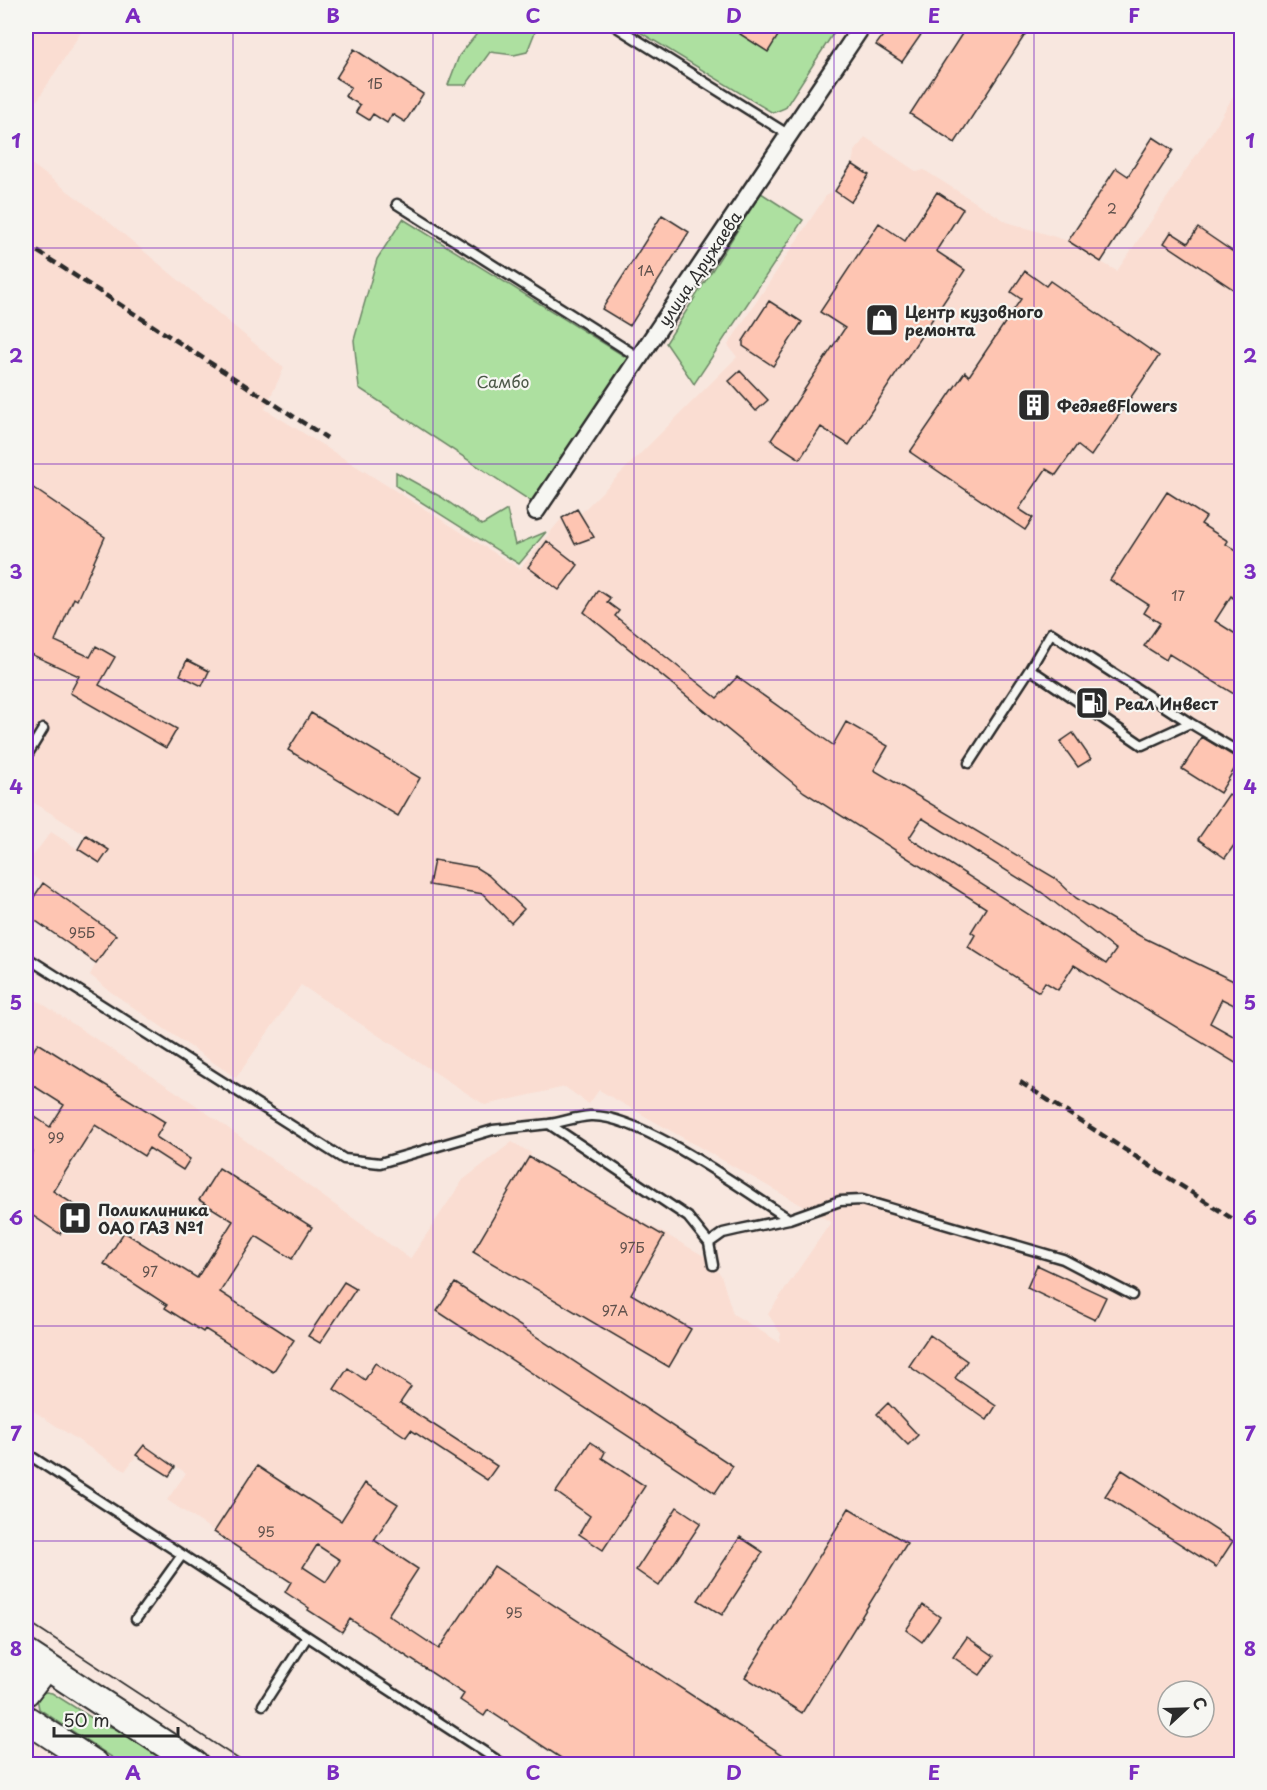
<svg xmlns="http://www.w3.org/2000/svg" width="1267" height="1790" font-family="'Playpen Sans',sans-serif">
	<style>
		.built { fill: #faddd2; fill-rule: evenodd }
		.green { fill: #ade0a0; stroke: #6c8666; stroke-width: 1.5 }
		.building { fill: #fec5b2; stroke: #2b2b2b; stroke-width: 1.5; fill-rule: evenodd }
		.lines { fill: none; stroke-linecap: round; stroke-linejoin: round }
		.service-casing { stroke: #2b2b2b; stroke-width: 13 }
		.minor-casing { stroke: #2b2b2b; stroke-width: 21 }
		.primary-casing { stroke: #2b2b2b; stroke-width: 30 }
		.service { stroke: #f6f6f2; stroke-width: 8 }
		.minor { stroke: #f6f6f2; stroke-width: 16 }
		.primary { stroke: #f6f6f2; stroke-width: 26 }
		.tram { stroke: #2b2b2b; stroke-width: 1.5 }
		.rail { stroke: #2b2b2b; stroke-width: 4.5; stroke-dasharray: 9 4.5; stroke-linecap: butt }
		.grid { fill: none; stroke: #7b2cbf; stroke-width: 1.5; stroke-opacity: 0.55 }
		.labels { text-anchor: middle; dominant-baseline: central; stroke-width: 4.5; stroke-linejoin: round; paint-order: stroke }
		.number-label { font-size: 14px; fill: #60524d }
		.street-label { font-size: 16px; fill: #2b2b2b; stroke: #f6f6f2 }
		.poi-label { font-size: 16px; font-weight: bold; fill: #2b2b2b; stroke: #f6f6f2; text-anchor: start }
		.park-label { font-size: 16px; fill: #4c5848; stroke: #f6f6f2 }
		.neatline { fill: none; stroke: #7b2cbf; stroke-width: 2 }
		.grid-label { font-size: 20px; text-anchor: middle; font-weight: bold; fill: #7b2cbf }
	</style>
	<rect width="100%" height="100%" fill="#f8e7df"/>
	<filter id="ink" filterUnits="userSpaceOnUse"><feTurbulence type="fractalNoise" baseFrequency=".0167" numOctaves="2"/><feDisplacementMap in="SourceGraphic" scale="12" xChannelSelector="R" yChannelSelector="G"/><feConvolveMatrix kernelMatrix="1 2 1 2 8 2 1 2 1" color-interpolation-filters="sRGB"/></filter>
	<g filter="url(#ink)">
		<path class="built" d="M26,26H85L26,118Z
			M1241,83V1764H561L563,1759L488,1710L484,1716L460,1700L464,1694L350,1620L342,1632L308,1610L309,1607L285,1592L291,1582L167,1500L186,1473L144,1445L125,1471L26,1406V993L193,1103L410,1259L463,1180L512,1142L531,1153L530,1157L704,1256L721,1275L733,1314L779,1342L781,1334L768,1314L831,1222L599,1090L589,1104L565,1087L485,1105L301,985L236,1078L111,992L90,975L96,963L26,914V909L43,884L26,870V865L51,832L100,863L109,850L33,802L26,811V160L104,218L284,368L265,409L520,569L562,518L580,514L737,357L728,345L826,196L835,191L852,164L854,153L865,137L917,172L924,170L1007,222L1068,241L1101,262L1117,271L1212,132ZM1168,1691H1204V1727H1168Z"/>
		<path class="green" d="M483,26H534L535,32L527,52L514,55L490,52L466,85H448L459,56Z
			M630,26H838L785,108L773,113Z
			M761,193L803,220L694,384L666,343Z
			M403,219L629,359L532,502L359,388L354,340L377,259Z
			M396,472L441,497L482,525L507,510L515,545L546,532L519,564L396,486Z
			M46,1692L52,1693L103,1725L122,1730L175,1764H122L39,1709L37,1698L40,1694Z"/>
		<path class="building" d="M746,26H773L781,31L768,52L740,34Z
			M890,26H927L902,62L876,45Z
			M967,26H993L1001,31L1005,26H1020L1028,30L955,143L910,114Z
			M354,49L423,94L405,122L392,114L387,123L373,114L369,120L356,112L360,105L345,96L351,87L336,78Z
			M1153,137L1173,150L1101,262L1068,241L1116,168L1128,176Z
			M852,164L869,175L851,202L835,191Z
			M937,192L963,209L936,251L965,270L849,445L821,427L800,459L771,440L845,328L820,312L879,223L905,241Z
			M662,215L689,232L630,326L602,309Z
			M1198,228L1242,258V295L1164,243L1171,232L1188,243Z
			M1025,271L1046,286L1050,281L1159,356L1091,456L1077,445L1056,475L1046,469L1019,509L1033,518L1025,530L910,452L965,372L969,376L1021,299L1011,292Z
			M769,301L802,322L773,366L743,346V341Z
			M740,371L768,400L756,411L729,381Z
			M26,483L105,537L77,600L74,598L55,641L90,657L96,646L115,657L99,685L177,729L166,748L70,693L79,676L26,652Z
			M1167,492L1206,517L1201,524L1228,541L1226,544L1242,555V584L1233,598L1231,596L1215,621L1242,638V699L1169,654L1166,660L1144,646L1160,623L1144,613L1149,605L1110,580Z
			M577,509L594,537L575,544L562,518Z
			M547,541L578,565L559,590L528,567Z
			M598,590L610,598L607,602L619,611L615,616L717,698L737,677L833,745L846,722L888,746L874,770L1055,878L1076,898L1140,936L1242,985V1000L1238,1007L1222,999L1210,1023L1242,1041V1067L1074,965L1058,990L1045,982L1039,992L968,947L975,935L971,932L986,908L804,792L584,612ZM922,818L1041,892L1116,950L1106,964L909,838Z
			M187,660L209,671L202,686L180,675Z
			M311,713L420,778L398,816L288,750Z
			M1073,733L1091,759L1078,767L1060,742Z
			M1202,737L1240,760L1220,793L1182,769Z
			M1229,794L1242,803V834L1225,858L1198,839Z
			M86,835L109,850L100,863L78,849Z
			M434,860L475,867L488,875L524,909L511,923L483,894L429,885Z
			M43,883L116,935L96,963L26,914V909Z
			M38,1043L165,1122L156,1137L190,1159L183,1170L149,1148L144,1156L95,1125L53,1191L78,1207L60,1234L26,1211V1163L33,1152L26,1147V1111L50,1127L64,1105L26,1081V1063Z
			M529,1157L664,1236L631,1294L691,1329L669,1367L473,1252Z
			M219,1168L312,1227L292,1259L256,1236L220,1292L294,1340L273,1372L205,1329L203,1332L165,1308L167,1305L104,1264L124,1232L197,1278L233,1221L199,1200Z
			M1037,1265L1106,1297L1095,1320L1027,1288Z
			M344,1282L356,1289L320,1343L308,1336Z
			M455,1283L733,1466L715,1493L437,1311Z
			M930,1335L967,1361L955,1378L996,1406L987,1420L909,1366Z
			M375,1363L411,1387L400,1403L497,1466L487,1480L411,1430L406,1437L334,1389L348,1368L365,1380Z
			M888,1403L918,1435L908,1445L877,1414Z
			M590,1442L605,1452L602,1458L645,1486L603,1550L579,1534L590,1516L556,1492Z
			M144,1445L175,1467L169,1476L136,1455Z
			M257,1466L341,1521L365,1483L398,1504L374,1540L418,1569L388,1615L439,1649L494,1566L797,1764H561L564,1760L488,1710L484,1716L460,1700L464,1694L350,1619L342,1632L308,1610L309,1608L285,1592L291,1582L214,1532ZM317,1545L340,1560L326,1582L303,1567Z
			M1122,1470L1233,1541L1216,1567L1105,1496Z
			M677,1507L701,1523L659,1586L636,1570Z
			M849,1508L907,1543L802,1713L745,1677Z
			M740,1537L763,1552L722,1615L698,1600Z
			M923,1605L940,1617L922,1642L906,1630Z
			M967,1637L994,1656L980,1675L953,1657Z"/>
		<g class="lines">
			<defs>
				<path id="service" d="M448,26L450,27
					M615,26L789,135
					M397,204L638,357
					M1190,723L1142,745L1030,669L1051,633L1190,723L1242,754
					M26,757L43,729
					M969,763L1030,669
					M26,957L344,1159L380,1163L493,1130L549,1124L688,1217L709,1243L713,1265
					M549,1124C562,1122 576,1117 590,1116C639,1113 745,1191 789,1219
					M709,1243L723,1233L736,1230L789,1219L840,1201L862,1200L1063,1259L1132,1295
					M26,1453L503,1764
					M136,1619L182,1555
					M263,1705L307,1637"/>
				<path id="minor" d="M536,511L862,26"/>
				<path id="primary" d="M26,1653L195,1764
					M26,1692L46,1666
					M26,1719L95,1764"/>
			</defs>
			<use href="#service" class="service-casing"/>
			<use href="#minor" class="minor-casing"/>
			<use href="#primary" class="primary-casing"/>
			<use href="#service" class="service"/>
			<use href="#minor" class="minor"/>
			<use href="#primary" class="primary"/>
			<path class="tram" d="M26,1620L246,1764"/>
			<path class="rail" d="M26,244L327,438
				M1020,1082L1242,1225"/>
		</g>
	</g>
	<path class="grid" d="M233,26V1764M433,26V1764M634,26V1764M834,26V1764M1034,26V1764M26,248H1242M26,464H1242M26,680H1242M26,895H1242M26,1110H1242M26,1326H1242M26,1541H1242"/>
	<defs>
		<symbol id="shop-square" viewBox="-11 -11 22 22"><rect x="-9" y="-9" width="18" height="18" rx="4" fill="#2b2b2b" stroke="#f6f6f2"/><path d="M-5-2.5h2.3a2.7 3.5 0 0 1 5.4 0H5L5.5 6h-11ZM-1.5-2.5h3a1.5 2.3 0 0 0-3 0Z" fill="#fff"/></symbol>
		<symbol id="building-square" viewBox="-11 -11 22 22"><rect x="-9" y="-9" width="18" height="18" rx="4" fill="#2b2b2b" stroke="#f6f6f2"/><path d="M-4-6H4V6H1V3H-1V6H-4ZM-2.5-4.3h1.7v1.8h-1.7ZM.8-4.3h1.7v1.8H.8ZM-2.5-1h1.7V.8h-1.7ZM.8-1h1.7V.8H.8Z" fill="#fff"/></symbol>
		<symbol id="fuel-square" viewBox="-11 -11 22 22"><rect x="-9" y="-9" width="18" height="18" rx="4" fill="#2b2b2b" stroke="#f6f6f2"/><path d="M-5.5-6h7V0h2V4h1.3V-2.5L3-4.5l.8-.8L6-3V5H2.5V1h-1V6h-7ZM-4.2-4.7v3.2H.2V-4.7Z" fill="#fff"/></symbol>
		<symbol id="hospital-square" viewBox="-11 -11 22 22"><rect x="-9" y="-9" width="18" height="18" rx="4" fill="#2b2b2b" stroke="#f6f6f2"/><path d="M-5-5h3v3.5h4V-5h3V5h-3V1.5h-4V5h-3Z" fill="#fff"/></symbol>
	</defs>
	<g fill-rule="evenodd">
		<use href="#shop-square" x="863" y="301" width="38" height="38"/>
		<use href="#building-square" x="1015" y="386" width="38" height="38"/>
		<use href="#fuel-square" x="1073" y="684" width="38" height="38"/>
		<use href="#hospital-square" x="56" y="1199" width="38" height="38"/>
	</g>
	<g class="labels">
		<g class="number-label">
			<text x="375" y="83">1Б</text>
			<text x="1112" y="208">2</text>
			<text x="646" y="270">1А</text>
			<text x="1178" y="595">17</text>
			<text x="82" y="932">95Б</text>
			<text x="56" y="1137">99</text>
			<text x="632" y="1247">97Б</text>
			<text x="150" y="1271">97</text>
			<text x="615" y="1310">97А</text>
			<text x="266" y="1531">95</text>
			<text x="514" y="1612">95</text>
		</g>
		<g class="street-label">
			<text transform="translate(699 268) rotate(-56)">улица Дружаева</text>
		</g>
		<g class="poi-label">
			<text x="905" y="311">Центр кузовного<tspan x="905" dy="18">ремонта</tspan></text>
			<text x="1057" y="405">ФедяевFlowers</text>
			<text x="1115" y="703">Реал Инвест</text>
			<text x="98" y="1209">Поликлиника<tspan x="98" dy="18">ОАО ГАЗ №1</tspan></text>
		</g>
		<g class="park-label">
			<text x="503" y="381">Самбо</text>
		</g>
	</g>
	<rect width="1267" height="1790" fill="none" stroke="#f6f6f2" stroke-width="66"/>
	<g transform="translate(1186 1709) rotate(68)"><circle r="28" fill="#f6f6f2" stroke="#a5a5a2" stroke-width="1.5"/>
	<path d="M0-4.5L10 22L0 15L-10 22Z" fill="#2b2b2b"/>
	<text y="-9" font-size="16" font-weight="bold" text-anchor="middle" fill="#2b2b2b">С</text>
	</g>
	<path d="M54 1727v9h124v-9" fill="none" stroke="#2b2b2b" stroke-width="3"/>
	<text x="63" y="1727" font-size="18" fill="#2b2b2b" stroke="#f6f6f2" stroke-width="4.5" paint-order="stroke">50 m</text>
	<rect x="33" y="33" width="1201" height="1724" class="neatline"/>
	<g class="grid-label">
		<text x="133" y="23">A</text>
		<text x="333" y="23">B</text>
		<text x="533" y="23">C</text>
		<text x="734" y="23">D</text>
		<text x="934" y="23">E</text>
		<text x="1134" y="23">F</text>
		<text x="16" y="148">1</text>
		<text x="1250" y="148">1</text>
		<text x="16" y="363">2</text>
		<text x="1250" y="363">2</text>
		<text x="16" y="579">3</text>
		<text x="1250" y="579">3</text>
		<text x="16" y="794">4</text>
		<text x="1250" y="794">4</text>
		<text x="16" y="1010">5</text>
		<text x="1250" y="1010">5</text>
		<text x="16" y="1225">6</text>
		<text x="1250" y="1225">6</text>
		<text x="16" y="1441">7</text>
		<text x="1250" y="1441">7</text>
		<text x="16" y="1656">8</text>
		<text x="1250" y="1656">8</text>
		<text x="133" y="1780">A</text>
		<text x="333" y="1780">B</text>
		<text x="533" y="1780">C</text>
		<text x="734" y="1780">D</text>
		<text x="934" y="1780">E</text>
		<text x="1134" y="1780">F</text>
	</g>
</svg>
